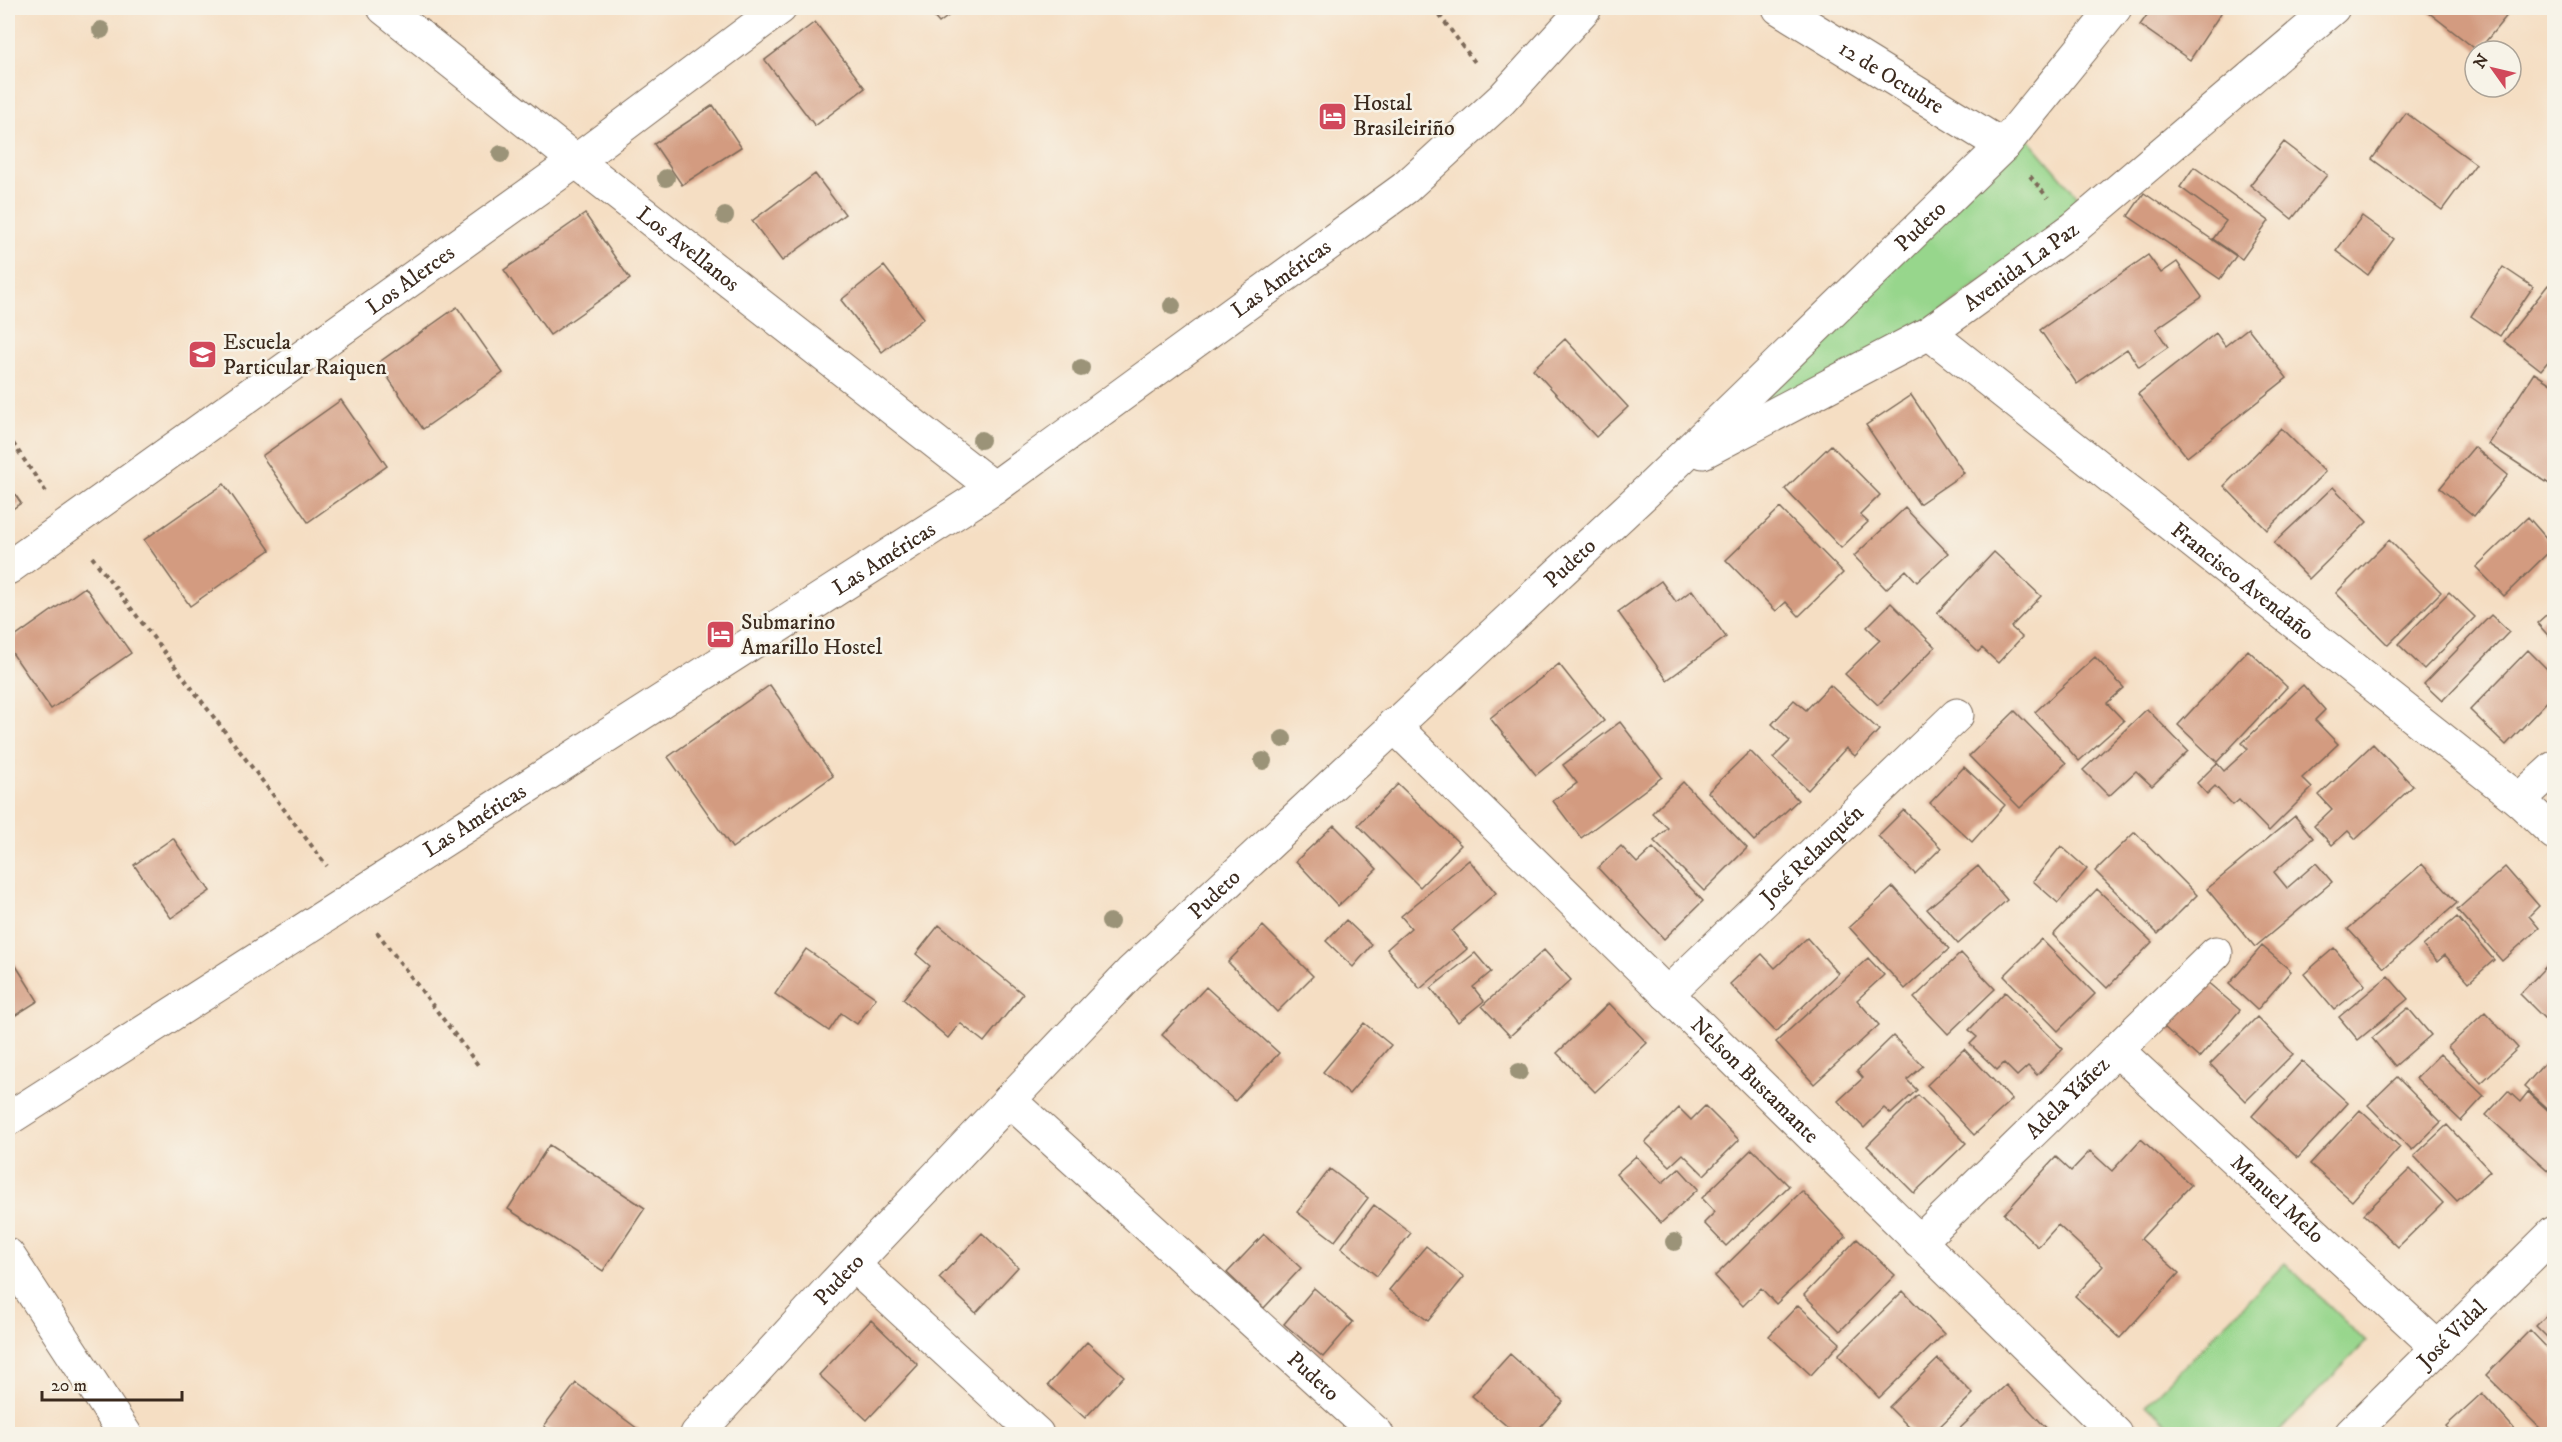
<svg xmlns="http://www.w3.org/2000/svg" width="2562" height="1442" font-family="'IM FELL DW Pica',serif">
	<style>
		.grass { fill: #97d68c; stroke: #698055; stroke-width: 1.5 }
		.building { fill: #d39b80 }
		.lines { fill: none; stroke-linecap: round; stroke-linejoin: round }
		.minor-casing { stroke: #7c6958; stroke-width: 35 }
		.path { stroke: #7c6958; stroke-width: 4; stroke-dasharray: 4.5 4.5; stroke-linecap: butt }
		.minor { stroke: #fff; stroke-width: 33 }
		.tree { fill: #9b9378 }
		.labels { text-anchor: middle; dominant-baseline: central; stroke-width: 5; stroke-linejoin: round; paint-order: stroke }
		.street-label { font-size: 22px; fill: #3b2a1e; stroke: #f7f3e8 }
		.poi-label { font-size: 22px; fill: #3b2a1e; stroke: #f7f3e8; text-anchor: start }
	</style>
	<rect width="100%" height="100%" fill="#f7f3e8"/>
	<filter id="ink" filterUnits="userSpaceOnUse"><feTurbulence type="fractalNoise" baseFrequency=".0167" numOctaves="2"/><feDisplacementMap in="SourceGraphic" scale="12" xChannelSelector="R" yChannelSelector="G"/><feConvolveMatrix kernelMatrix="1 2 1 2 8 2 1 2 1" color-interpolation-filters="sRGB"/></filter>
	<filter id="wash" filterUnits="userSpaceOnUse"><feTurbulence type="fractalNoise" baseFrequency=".008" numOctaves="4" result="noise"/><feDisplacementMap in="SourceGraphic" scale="24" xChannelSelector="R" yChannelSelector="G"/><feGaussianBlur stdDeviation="1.35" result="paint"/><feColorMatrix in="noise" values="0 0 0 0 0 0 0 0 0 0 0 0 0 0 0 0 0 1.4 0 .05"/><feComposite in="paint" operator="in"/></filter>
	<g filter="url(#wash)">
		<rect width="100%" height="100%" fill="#f5dec3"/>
		<path class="grass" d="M2025,135L2084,204L1921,327L1733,423Z
			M2285,1263L2366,1342L2276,1434H2178L2147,1404Z"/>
		<g id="blocks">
			<path class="building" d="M926,8H959L939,23Z
				M2152,8H2214L2221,13L2190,60L2140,25Z
				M2423,8H2513L2478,51Z
				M815,22L865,88L815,126L765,60Z
				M713,105L741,147L682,185L654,144Z
				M2406,113L2476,164L2442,210L2372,159Z
				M2284,142L2327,175L2292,219L2250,185Z
				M2194,167L2269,221L2242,259L2213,239L2226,221L2180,187Z
				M815,174L845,214L782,261L752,221Z
				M2144,193L2236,256L2220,279L2128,216Z
				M585,214L630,279L550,335L504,270Z
				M2362,216L2394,239L2368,275L2336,251Z
				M2148,255L2161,273L2177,262L2202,297L2156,329L2168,347L2139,367L2127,349L2077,384L2040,330Z
				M884,266L924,318L882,352L841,300Z
				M2503,267L2533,287L2500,336L2471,316Z
				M2548,285L2554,291V363L2550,359L2541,370L2504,341Z
				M457,307L503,373L423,429L378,363Z
				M2248,328L2287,378L2187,457L2138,394L2216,333L2225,346Z
				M1565,339L1628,407L1596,437L1533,369Z
				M2534,373L2554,386V487L2488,444Z
				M1911,395L1964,473L1919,504L1866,425Z
				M341,400L387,466L308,522L262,456Z
				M2281,428L2325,472L2267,530L2224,486Z
				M1831,445L1880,495L1860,515L1868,522L1841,548L1785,489Z
				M2474,447L2508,475L2474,516L2440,488Z
				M8,484L21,503L8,512Z
				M224,484L270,550L190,606L144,540Z
				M2333,487L2367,522L2309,579L2274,543Z
				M1780,508L1843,573L1799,616L1786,602L1776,611L1726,560Z
				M1905,508L1948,553L1917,582L1906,570L1886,589L1854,556Z
				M2528,517L2554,547L2504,596L2476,567Z
				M2389,540L2441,592L2388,645L2336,593Z
				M1994,552L2041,596L2011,627L2022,637L1998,663L1982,648L1978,652L1937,613Z
				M1661,581L1676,602L1692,590L1726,637L1667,680L1618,612Z
				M85,587L131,653L51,709L8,647V642Z
				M2449,592L2475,617L2424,669L2398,644Z
				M1891,603L1935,647L1878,705L1845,674L1880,640L1867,627Z
				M2554,608V642L2537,623Z
				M2491,615L2509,632L2442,701L2424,684Z
				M2248,650L2287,687L2217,762L2178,725Z
				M2528,650L2554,676V694L2506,745L2470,710Z
				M2095,657L2124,688L2107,703L2124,721L2079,761L2035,712Z
				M1559,664L1604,721L1536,775L1490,718Z
				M770,685L833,776L732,848L668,757Z
				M1830,685L1879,730L1855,756L1846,748L1808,790L1773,758L1790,741L1772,724L1794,700L1806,710Z
				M2303,685L2325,710L2315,720L2338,744L2302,778L2312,788L2269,831L2239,800L2233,805L2215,786L2207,794L2197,783L2217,763L2224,771L2248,749L2242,743Z
				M2147,709L2188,751L2152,786L2136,771L2109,796L2083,770Z
				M2015,711L2066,763L2020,808L1969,756Z
				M1620,722L1662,777L1581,838L1553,801L1577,783L1563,765Z
				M2373,744L2413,786L2356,839L2348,831L2332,845L2314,826L2332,809L2319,795Z
				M1750,751L1798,800L1754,841L1708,792Z
				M1964,767L2005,805L1972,842L1930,803Z
				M1683,782L1747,848L1704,891L1654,841L1668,828L1652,813Z
				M1398,784L1461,845L1420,887L1358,825Z
				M1904,810L1941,848L1915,874L1878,836Z
				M2295,816L2313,838L2274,872L2287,888L2316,863L2332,882L2255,947L2207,889Z
				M1334,825L1377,869L1338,906L1296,861Z
				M2135,832L2197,895L2158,934L2095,871Z
				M173,838L210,891L171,918L134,865Z
				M1621,846L1637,863L1653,848L1703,901L1664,939L1598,868Z
				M2061,846L2087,869L2058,903L2033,881Z
				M1469,860L1496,893L1452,931L1467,949L1420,989L1387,949L1411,928L1401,916Z
				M2422,864L2457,903L2384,968L2348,929Z
				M1978,866L2007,900L1958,944L1927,909Z
				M2505,867L2539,906L2529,916L2539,928L2502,961L2457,910Z
				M1893,887L1949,949L1905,989L1849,927Z
				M2097,889L2152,942L2107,988L2053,935Z
				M2457,917L2494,960L2469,982L2445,955L2437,962L2423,946Z
				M1346,920L1372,945L1353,967L1326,941Z
				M939,925L1023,994L984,1042L960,1023L948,1038L903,999L930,966L916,954Z
				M1263,926L1313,976L1277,1012L1228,962Z
				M1807,938L1838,973L1776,1032L1730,984L1762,954L1775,968Z
				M2041,939L2095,994L2058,1031L2004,976Z
				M2262,946L2291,971L2257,1010L2229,984Z
				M2334,948L2365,985L2334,1010L2304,974Z
				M806,949L876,998L857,1024L841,1013L829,1031L775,994Z
				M1544,950L1571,980L1510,1036L1482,1006Z
				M8,953L38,1001L8,1020Z
				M1475,953L1491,972L1473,987L1484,1001L1458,1022L1431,988Z
				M1961,953L1995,989L1948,1034L1914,998Z
				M1868,958L1884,975L1857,1000L1879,1025L1814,1084L1776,1042Z
				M2554,958V1028L2520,994Z
				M2388,976L2408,999L2358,1040L2339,1017Z
				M2205,980L2240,1010L2199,1058L2164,1027Z
				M1206,987L1279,1053L1235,1101L1162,1035Z
				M2005,992L2063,1049L2037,1075L2028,1066L2017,1076L2004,1063L1997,1070L1970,1044L1977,1037L1969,1030Z
				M1609,1003L1647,1043L1595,1092L1557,1053Z
				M2408,1008L2431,1035L2395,1066L2372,1038Z
				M2485,1012L2518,1048L2481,1083L2448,1047Z
				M2257,1017L2293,1054L2246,1101L2210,1064Z
				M1364,1023L1391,1045L1349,1094L1323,1072Z
				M1893,1036L1923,1066L1907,1080L1917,1090L1891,1114L1884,1108L1864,1128L1838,1101L1863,1078L1857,1071Z
				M1964,1049L2012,1100L1974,1135L1927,1085Z
				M2554,1052V1114L2524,1087Z
				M2440,1054L2484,1096L2461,1121L2416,1078Z
				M2302,1061L2348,1103L2298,1158L2252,1116Z
				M2397,1077L2441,1122L2412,1150L2368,1105Z
				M2508,1091L2520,1102L2528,1092L2554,1116L2553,1175L2486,1115Z
				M1918,1095L1966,1143L1914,1193L1867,1146Z
				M1705,1106L1739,1140L1704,1175L1683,1154L1670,1166L1645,1142L1679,1108L1691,1120Z
				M2360,1110L2400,1147L2352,1201L2310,1164Z
				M2447,1125L2490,1171L2457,1201L2414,1156Z
				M2141,1139L2191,1185L2141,1239L2179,1273L2120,1338L2075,1296L2103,1266L2058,1225L2038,1247L2004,1214L2056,1157L2071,1171L2090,1151L2112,1171Z
				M549,1145L645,1208L603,1271L508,1209Z
				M1752,1149L1789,1186L1726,1246L1704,1223L1715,1212L1702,1198Z
				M1636,1156L1662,1183L1679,1168L1698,1189L1661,1223L1616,1174Z
				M1330,1169L1368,1198L1335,1241L1297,1212Z
				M2410,1169L2443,1203L2398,1247L2364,1214Z
				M1802,1191L1846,1237L1776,1304L1761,1288L1743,1306L1715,1276Z
				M1374,1205L1411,1233L1377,1276L1341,1248Z
				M982,1233L1018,1267L976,1313L939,1278Z
				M1264,1234L1301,1268L1264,1308L1227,1273Z
				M1857,1239L1895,1275L1840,1331L1804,1295Z
				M1426,1246L1464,1277L1428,1321L1389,1290Z
				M1314,1288L1353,1322L1323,1357L1284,1324Z
				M1903,1291L1944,1334L1879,1398L1838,1355Z
				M1798,1305L1840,1343L1811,1375L1769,1336Z
				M2554,1308V1344L2536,1326Z
				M871,1320L918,1365L867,1420L819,1375Z
				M2530,1330L2554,1355V1434H2546L2486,1375Z
				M1087,1342L1124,1376L1085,1418L1048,1385Z
				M1510,1354L1563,1401L1534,1434H1516L1472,1396Z
				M1938,1359L1973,1394L1932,1434H1916L1889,1407Z
				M576,1383L642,1432L640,1434H556L544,1426Z
				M2006,1385L2048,1430L2043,1434H1954Z
				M2482,1393L2519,1434H2453L2446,1426Z"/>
		</g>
	</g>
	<g filter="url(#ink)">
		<use href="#blocks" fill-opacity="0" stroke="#7c6958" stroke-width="1.5"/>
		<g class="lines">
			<defs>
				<g id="minor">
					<path id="s1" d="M384,8L576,161L994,488"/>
					<path id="s2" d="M1779,8L2003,146"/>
					<path id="s3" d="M1929,333L2519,800L2554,833"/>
					<path id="s4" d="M1703,452L1929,333L2074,228L2333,8"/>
					<path id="s5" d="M8,568L576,161L780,8"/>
					<path id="s6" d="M1393,725L2116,1434"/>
					<path d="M2519,800L2554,768"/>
					<path id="s7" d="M1667,994L1957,715"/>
					<path id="s8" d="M2117,1050L2438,1348"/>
					<path id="s9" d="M1009,1100L1377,1434"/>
					<path id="s10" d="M8,1119L994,488L1405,188L1502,99L1585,8"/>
					<path id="s11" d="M1919,1242L2216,953"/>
					<path d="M8,1255L125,1434"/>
					<path d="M853,1265L1037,1434"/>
					<path id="s12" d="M697,1434L827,1292L1131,972L1646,492L2003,146L2115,8"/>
					<path id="s13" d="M2351,1434L2554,1233"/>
				</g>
			</defs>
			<use href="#minor" class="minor-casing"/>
			<path class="path" d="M1434,8L1477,65
				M2030,176L2048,198
				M8,436L46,492
				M92,557L327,866
				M377,932L478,1065"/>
			<use href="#minor" class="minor"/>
		</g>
		<g class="tree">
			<circle cx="101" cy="30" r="9"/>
			<circle cx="501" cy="154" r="9"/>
			<circle cx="666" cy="178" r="9"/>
			<circle cx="725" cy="216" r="9"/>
			<circle cx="1172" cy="306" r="9"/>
			<circle cx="1081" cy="368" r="9"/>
			<circle cx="981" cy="440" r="9"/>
			<circle cx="1283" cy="739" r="9"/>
			<circle cx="1263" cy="761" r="9"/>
			<circle cx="1110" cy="922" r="9"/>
			<circle cx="1519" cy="1072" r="9"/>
			<circle cx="1674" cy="1242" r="9"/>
		</g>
	</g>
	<defs>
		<symbol id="hotel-square" viewBox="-11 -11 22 22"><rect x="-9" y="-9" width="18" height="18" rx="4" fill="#d1495b" stroke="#f7f3e8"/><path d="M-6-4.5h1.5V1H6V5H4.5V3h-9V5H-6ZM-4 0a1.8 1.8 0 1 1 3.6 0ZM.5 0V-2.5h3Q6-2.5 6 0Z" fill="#fff"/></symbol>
		<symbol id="school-square" viewBox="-11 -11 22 22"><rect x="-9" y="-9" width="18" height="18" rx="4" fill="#d1495b" stroke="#f7f3e8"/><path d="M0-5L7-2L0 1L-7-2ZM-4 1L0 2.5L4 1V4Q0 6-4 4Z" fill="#fff"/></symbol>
	</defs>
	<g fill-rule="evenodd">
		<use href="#hotel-square" x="1316" y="100" width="33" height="33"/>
		<use href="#school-square" x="186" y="338" width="33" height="33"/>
		<use href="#hotel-square" x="704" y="618" width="33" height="33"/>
	</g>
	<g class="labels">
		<g class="street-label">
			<text stroke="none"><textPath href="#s2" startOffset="132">12 de Octubre</textPath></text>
			<text stroke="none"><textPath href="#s12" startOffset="1720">Pudeto</textPath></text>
			<text stroke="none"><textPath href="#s1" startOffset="388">Los Avellanos</textPath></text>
			<text stroke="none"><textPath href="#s4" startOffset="369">Avenida La Paz</textPath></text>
			<text stroke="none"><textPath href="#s10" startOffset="1526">Las Américas</textPath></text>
			<text stroke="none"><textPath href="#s5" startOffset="495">Los Alerces</textPath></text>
			<text stroke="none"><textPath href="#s10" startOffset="1040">Las Américas</textPath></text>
			<text stroke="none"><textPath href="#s12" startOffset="1234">Pudeto</textPath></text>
			<text stroke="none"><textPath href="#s3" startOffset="400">Francisco Avendaño</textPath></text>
			<text stroke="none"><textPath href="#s10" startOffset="554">Las Américas</textPath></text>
			<text stroke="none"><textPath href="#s7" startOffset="201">José Relauquén</textPath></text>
			<text stroke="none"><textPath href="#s12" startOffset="748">Pudeto</textPath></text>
			<text stroke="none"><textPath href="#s6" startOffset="507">Nelson Bustamante</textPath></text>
			<text stroke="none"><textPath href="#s11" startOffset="207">Adela Yáñez</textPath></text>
			<text stroke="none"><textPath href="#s8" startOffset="219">Manuel Melo</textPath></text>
			<text stroke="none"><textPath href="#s12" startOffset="210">Pudeto</textPath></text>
			<text stroke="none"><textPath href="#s13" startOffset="142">José Vidal</textPath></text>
			<text stroke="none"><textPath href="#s9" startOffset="411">Pudeto</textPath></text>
		</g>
		<g class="poi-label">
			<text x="1353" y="103">Hostal<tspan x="1353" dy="25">Brasileiriño</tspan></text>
			<text x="223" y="342">Escuela<tspan x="223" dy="25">Particular Raiquen</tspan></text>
			<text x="741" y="622">Submarino<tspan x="741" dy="25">Amarillo Hostel</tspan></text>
		</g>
	</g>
	<rect width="2562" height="1442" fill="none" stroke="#f7f3e8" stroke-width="30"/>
	<g transform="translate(2493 69) rotate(304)"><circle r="28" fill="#f7f3e8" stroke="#aca397" stroke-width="1.5"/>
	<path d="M0-4.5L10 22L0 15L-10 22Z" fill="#d1495b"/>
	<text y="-9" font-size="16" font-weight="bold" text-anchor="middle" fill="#3b2a1e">N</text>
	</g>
	<path d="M42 1391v9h140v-9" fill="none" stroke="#3b2a1e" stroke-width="3"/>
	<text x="51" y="1391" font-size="18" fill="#3b2a1e" stroke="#f7f3e8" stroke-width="4.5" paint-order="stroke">20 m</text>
</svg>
